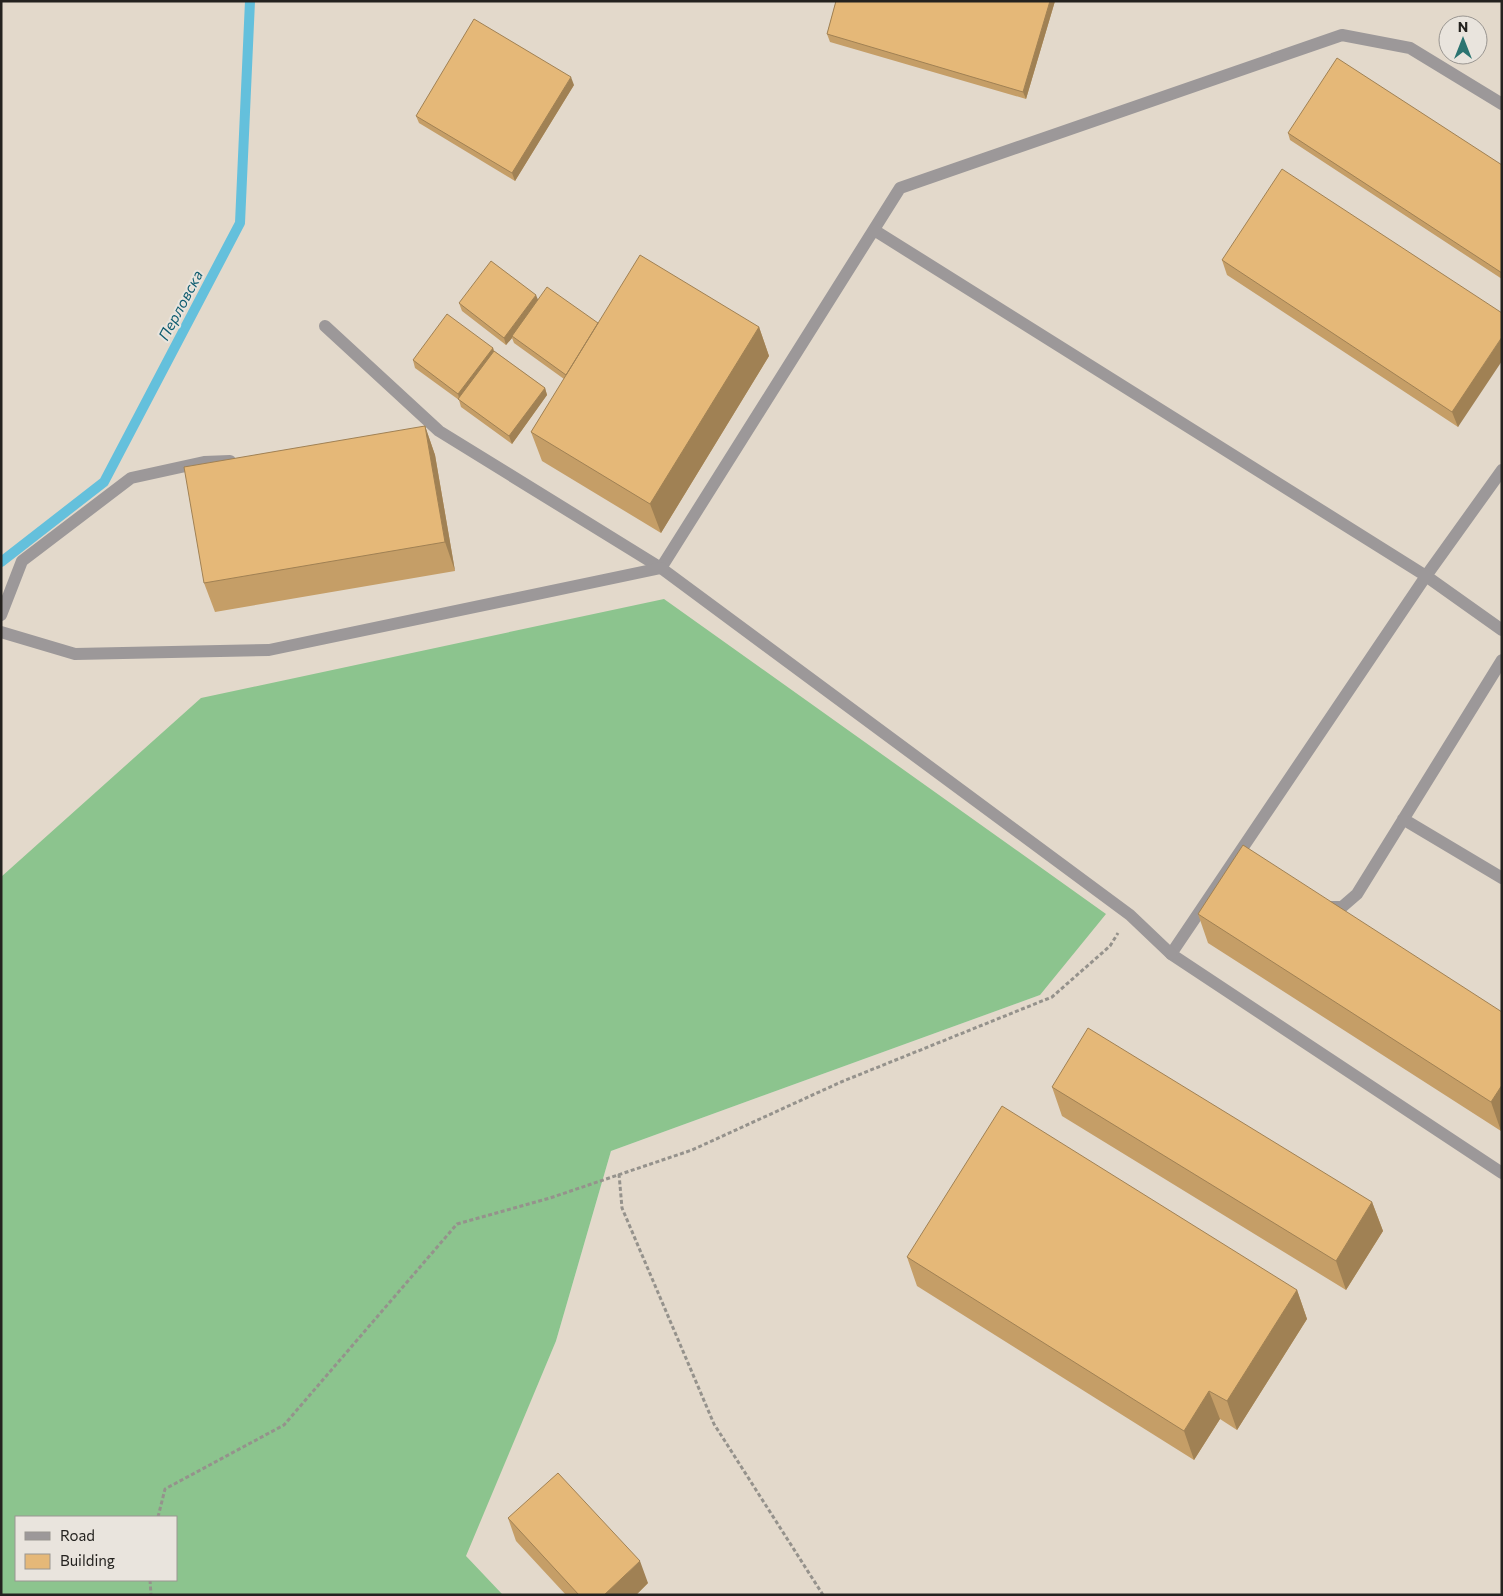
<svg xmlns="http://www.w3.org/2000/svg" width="1503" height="1596" font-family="Commissioner,sans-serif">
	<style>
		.built { fill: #e3d9cb; fill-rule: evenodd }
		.forest { fill: #8cc48e; fill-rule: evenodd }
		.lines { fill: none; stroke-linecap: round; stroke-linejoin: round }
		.stream { stroke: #64c0dc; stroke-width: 10 }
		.path { stroke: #95928c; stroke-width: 3; stroke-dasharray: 4 2.5; stroke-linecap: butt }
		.lane { stroke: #9c9899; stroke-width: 12 }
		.street { stroke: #9c9899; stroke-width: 12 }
		.wall { fill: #c59e67 }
		.shaded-wall { fill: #a08154 }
		.building { fill: #e5b878; stroke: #a08154 }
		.labels { text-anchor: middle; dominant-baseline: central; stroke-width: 4; stroke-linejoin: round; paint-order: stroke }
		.water-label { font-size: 15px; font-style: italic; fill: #0d5b6f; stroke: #e9e4dd }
	</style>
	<rect width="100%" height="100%" fill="#e9e4dd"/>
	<path class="built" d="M1,1H1502V1595H503L465,1556L556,1341L611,1151L1040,995L1,877ZM1448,25H1478V55H1448Z"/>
	<path class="forest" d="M664,599L1106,914L1040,995L611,1151L556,1341L466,1556L503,1595H1V877L201,698ZM16,1517H176V1580H16Z"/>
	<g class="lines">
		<path class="stream" d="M1,562L104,482L240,223L250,1"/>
		<path class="path" d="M619,1174L622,1208L714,1424L823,1595
			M158,1517L165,1489L284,1425L457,1224L550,1198L692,1150L841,1082L1052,997L1110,946L1118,933
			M150,1580L151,1595"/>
		<path class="lane" d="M874,230L1426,576L1502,630
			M325,326L439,431L661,568L900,188L1342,35L1410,48L1502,104
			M1502,470L1426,576L1171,954L1502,1173
			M1,615L22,561L131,478L204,462L230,461
			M1403,819L1502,878
			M1323,907H1342L1357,894L1502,660"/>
		<path class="street" d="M1,632L75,654L269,650L661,568L1130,915L1171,954"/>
	</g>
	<path class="wall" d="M836,1H1055L1026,99L830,42L827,34Z
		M574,85L515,181L419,123L416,116Z
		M1288,133L1502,165V279L1290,140Z
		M1222,260L1502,313L1458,427L1227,275Z
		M538,299L598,323L759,327L769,356L661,533L542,461L531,432L564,379L514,343L512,338L506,345L462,311L459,303Z
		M493,348L494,351L545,388L547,395L512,444L461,407L459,400L415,368L413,360Z
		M425,426L435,455L455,571L215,612L204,583Z
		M1198,914L1502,1012V1130L1501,1131L1208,943Z
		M1052,1087L1372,1202L1383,1231L1346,1290L1062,1116Z
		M907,1257L1297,1290L1307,1319L1237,1430L1220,1419L1194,1460L917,1286Z
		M508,1518L648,1583L636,1595H566L516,1541Z"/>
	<path class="shaded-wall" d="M1050,1H1055L1026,99L1023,92Z
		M571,77L574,85L515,181L512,173Z
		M536,295L539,302L512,336V338L506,345L504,338Z
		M759,327L769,356L661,533L650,504Z
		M1502,337V361L1458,427L1452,412Z
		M493,348L495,356L460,401L458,394Z
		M545,388L547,395L512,444L509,436Z
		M425,426L435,455L455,571L445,542Z
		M1502,1085V1130L1501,1131L1491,1102Z
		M1372,1202L1383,1231L1346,1290L1336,1261Z
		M1297,1290L1307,1319L1237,1430L1227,1401Z
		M1209,1391L1220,1419L1194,1460L1184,1431Z
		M640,1561L648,1583L636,1595H604Z"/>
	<path class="building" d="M836,1H1050L1023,92L827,34Z
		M474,19L571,77L512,173L416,116Z
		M1337,58L1502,165V273L1288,133Z
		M1282,169L1502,313V337L1452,412L1222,260Z
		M640,255L759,327L650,504L531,432Z
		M491,261L536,295L504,338L459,303Z
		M547,287L598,323L566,375L512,336Z
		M447,314L493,348L458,394L413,360Z
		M494,351L545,388L509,436L458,399Z
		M425,426L445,542L204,583L184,467Z
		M1243,845L1502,1012V1085L1491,1102L1198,914Z
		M1088,1028L1372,1202L1336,1261L1052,1087Z
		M1002,1106L1297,1290L1227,1401L1209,1391L1184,1431L907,1257Z
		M558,1473L640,1561L604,1595H579L508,1518Z"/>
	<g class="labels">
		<g class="water-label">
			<text transform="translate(180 305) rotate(-62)">Перловска</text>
		</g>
	</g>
	<rect width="1503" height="1596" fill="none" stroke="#24221f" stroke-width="5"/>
	<rect x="15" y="1516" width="162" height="65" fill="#e9e4dd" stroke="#9a9691"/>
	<rect x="25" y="1532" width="25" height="8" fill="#9c9899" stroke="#9a9691"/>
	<text x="60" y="1541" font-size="15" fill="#24221f">Road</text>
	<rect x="25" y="1554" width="25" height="15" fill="#e5b878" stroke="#9a9691"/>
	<text x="60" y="1566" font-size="15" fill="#24221f">Building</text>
	<g transform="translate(1463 40)"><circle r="24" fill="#e9e4dd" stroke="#9a9691"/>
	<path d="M0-4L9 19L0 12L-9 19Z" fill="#2b7471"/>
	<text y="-8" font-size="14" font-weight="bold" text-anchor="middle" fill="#24221f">N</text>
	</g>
</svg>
